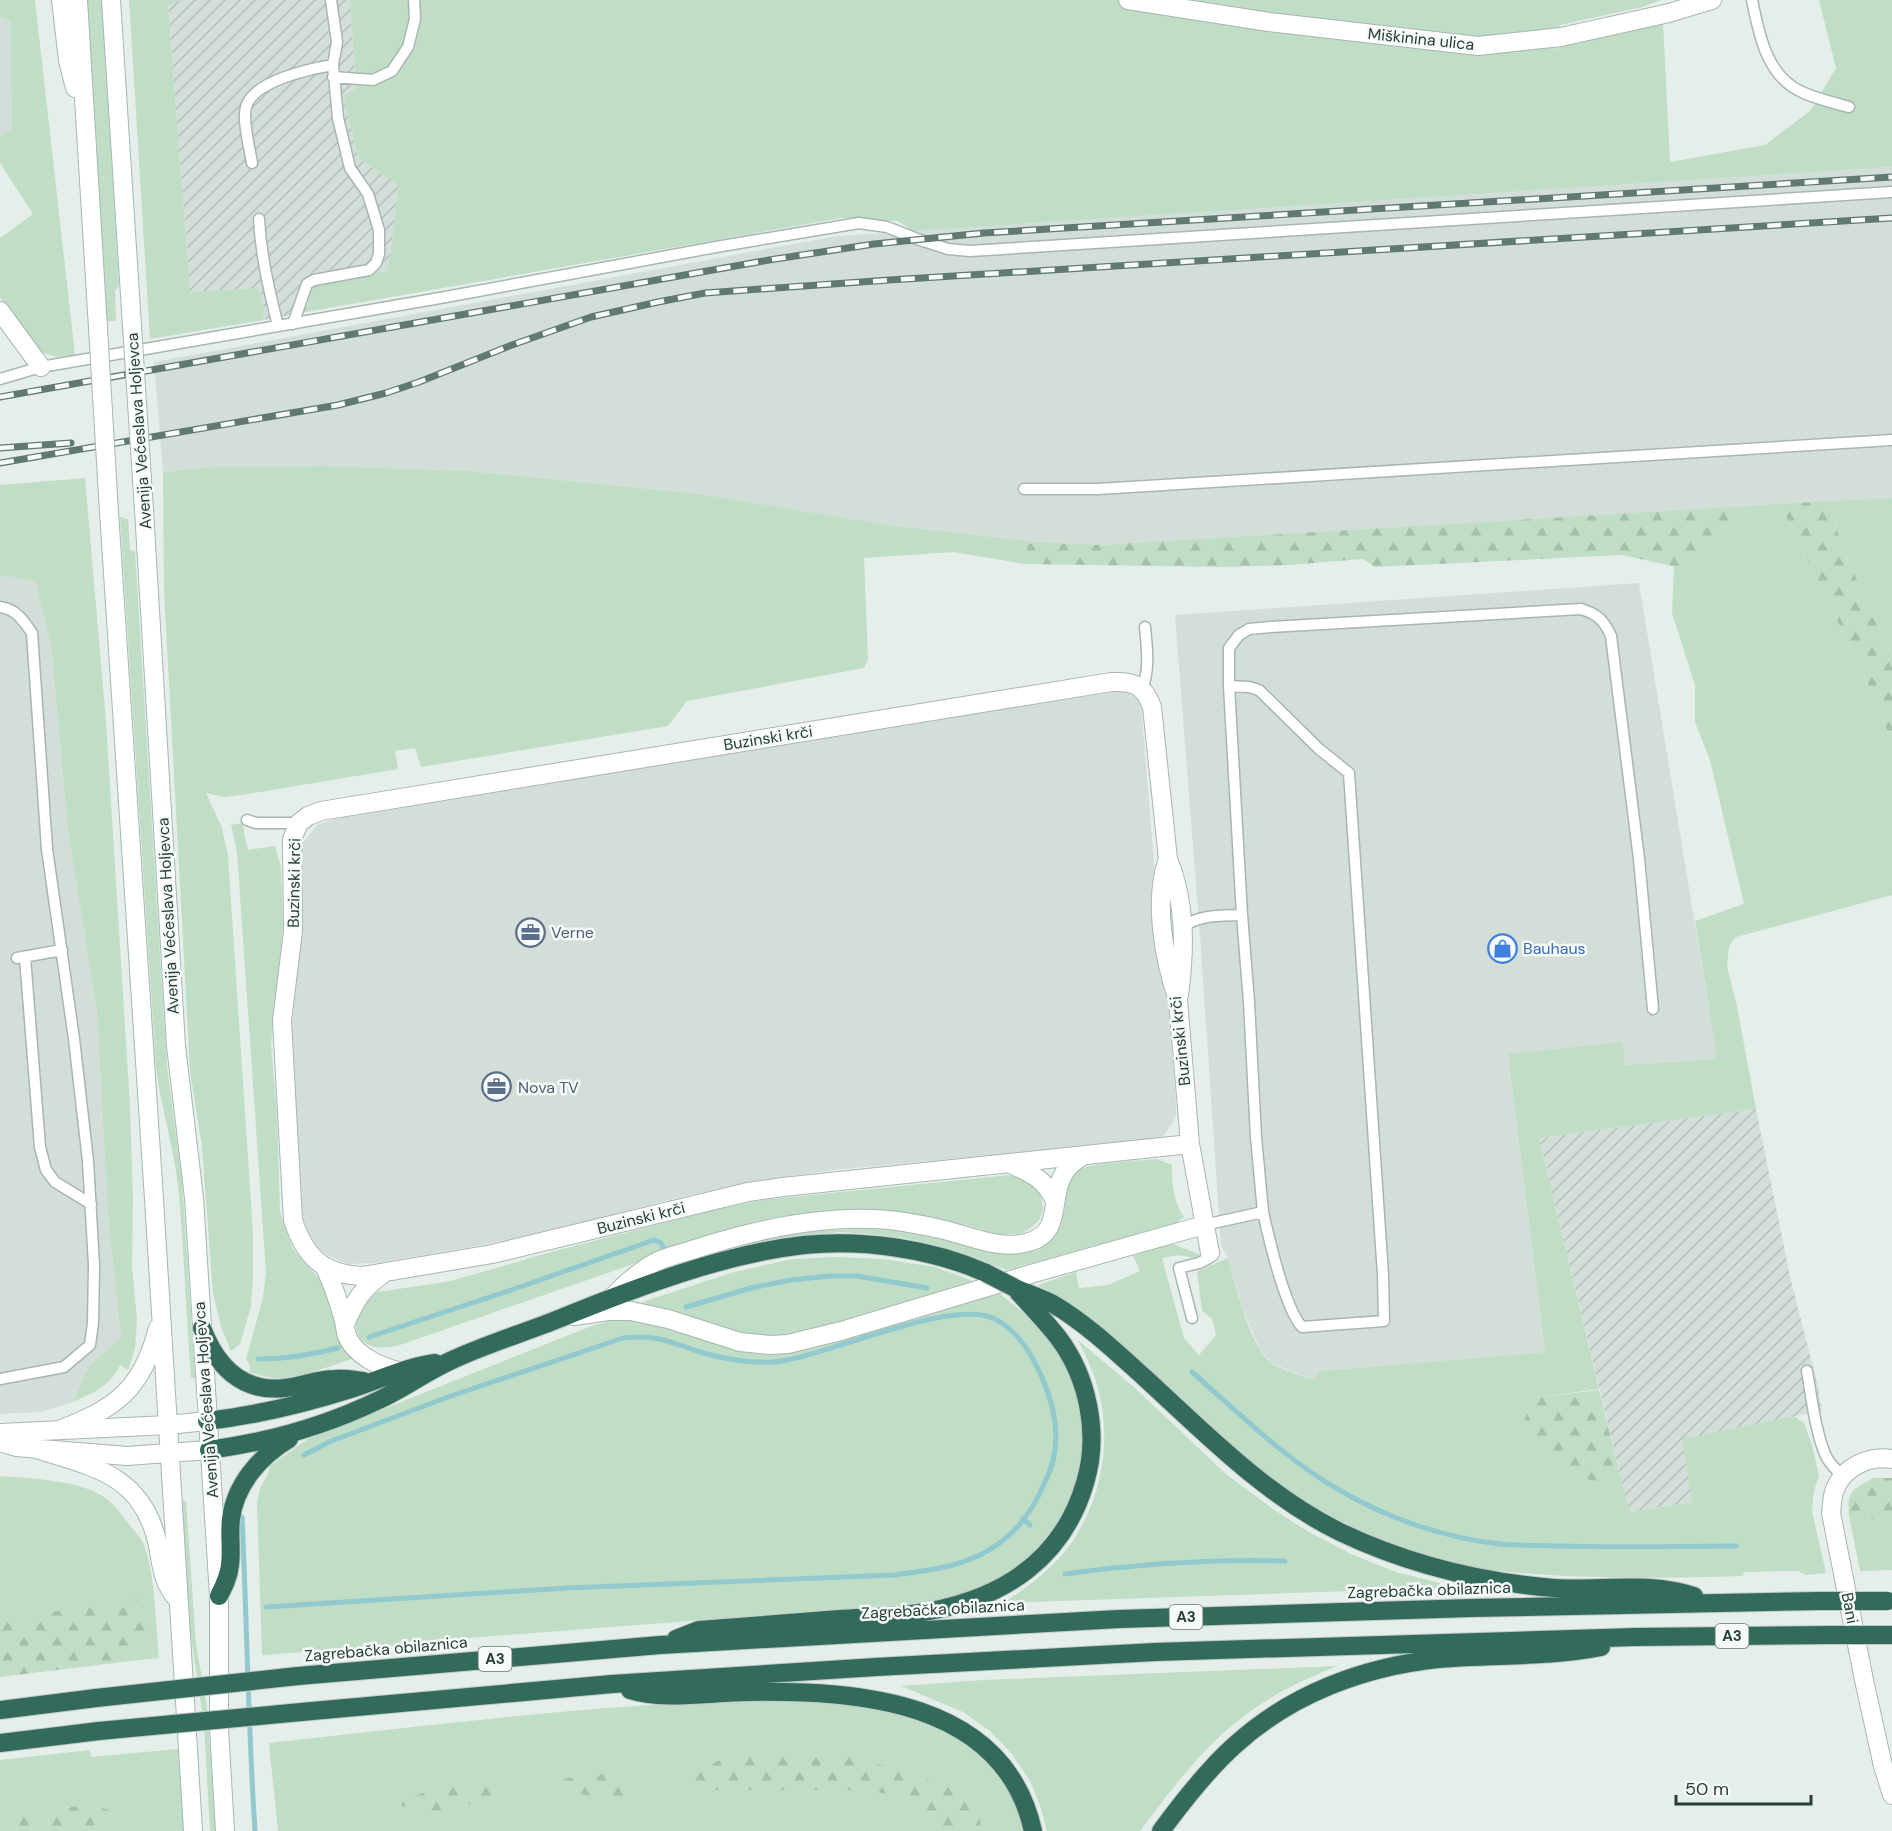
<svg xmlns="http://www.w3.org/2000/svg" width="1892" height="1831" font-family="'DM Sans',sans-serif">
	<style>
		.built { fill: #d4ded9 }
		.industrial { fill: url(#industrial-furrows) }
		.green { fill: #c0ddc6 }
		.forest { fill: url(#forest-firs) }
		.lines { fill: none; stroke-linecap: round; stroke-linejoin: round }
		.stream { stroke: #91c9cf; stroke-width: 5 }
		.service-casing { stroke: #a8b6b1; stroke-width: 13 }
		.minor-casing { stroke: #a8b6b1; stroke-width: 20 }
		.secondary-casing { stroke: #a4b9b1; stroke-width: 20 }
		.motorway-casing { stroke: #c2c9c7; stroke-width: 20 }
		.service { stroke: #fff; stroke-width: 10 }
		.minor { stroke: #fff; stroke-width: 18 }
		.secondary { stroke: #fff; stroke-width: 18 }
		.motorway { stroke: #326a5b; stroke-width: 18 }
		.rail-casing { stroke: #607a72; stroke-width: 7 }
		.rail { stroke: #f6faf8; stroke-width: 4.5; stroke-dasharray: 14; stroke-linecap: butt }
		.secondary-bridge-casing { stroke: #a4b9b1; stroke-width: 20; stroke-linecap: butt }
		.motorway-bridge-casing { stroke: #c2c9c7; stroke-width: 20; stroke-linecap: butt }
		.secondary-bridge { stroke: #fff; stroke-width: 18 }
		.motorway-bridge { stroke: #326a5b; stroke-width: 18 }
		.labels { text-anchor: middle; dominant-baseline: central; stroke-width: 5; stroke-linejoin: round; paint-order: stroke }
		.shield { fill: #f6faf8; stroke: #647771; stroke-width: 1.5 }
		.shield-label { font-size: 15px; font-weight: bold; fill: #253f37 }
		.street-label { font-size: 16px; fill: #253f37; stroke: #f6faf8 }
		.service-label { font-size: 16px; fill: #4e5e75; stroke: #f6faf8; text-anchor: start }
		.shop-label { font-size: 16px; fill: #366cbe; stroke: #f6faf8; text-anchor: start }
	</style>
	<defs>
		<pattern id="industrial-furrows" width="10" height="10" patternUnits="userSpaceOnUse" patternTransform="scale(1.5)"><rect width="10" height="10" fill="#d4ded9"/><path d="M-1 1l2-2M0 10L10 0M9 11l2-2" fill="none" stroke="#b6c0bb"/></pattern>
		<pattern id="forest-firs" width="22" height="20" patternUnits="userSpaceOnUse" patternTransform="scale(1.5)"><rect width="22" height="20" fill="#c0ddc6"/><path d="M5 1l3.5 6h-7zM16 11l3.5 6h-7z" fill="#a5bfab"/></pattern>
	</defs>
	<rect width="100%" height="100%" fill="#e6eeea"/>
	<path class="built" d="M0,17L10,21L12,130L0,137Z
		M1892,167V498L1099,545L1046,543L990,538L894,526L701,494L470,471L325,466L213,467L163,472L154,362L837,236Z
		M0,575L35,581L51,644L68,832L97,1011L108,1216L121,1338L89,1366L73,1402L41,1412L0,1414Z
		M1639,583L1717,1059L1625,1065L1623,1043L1508,1054L1545,1352L1319,1371L1314,1380L1273,1364L1261,1351L1243,1310L1228,1258L1221,1245L1200,936L1175,615Z
		M1121,690L1127,691L1135,697L1141,705L1160,936L1168,995L1176,1103V1115L1173,1122L1163,1136L1140,1141L834,1170L754,1181L672,1199L546,1232L470,1247L375,1263L348,1264L333,1258L320,1250L311,1239L303,1218L290,1044L302,923L300,852L302,844L318,824L342,817Z"/>
	<path class="industrial" d="M181,0H350L356,90L343,95L359,159L399,184L388,272L313,285L306,312L263,320L265,309L258,288L190,292L168,5Z
		M1756,1109L1791,1281L1817,1382L1822,1412L1794,1416L1683,1439L1692,1502L1629,1512L1539,1138Z"/>
	<path class="green" d="M0,0H35L75,355L57,357L41,352L0,297V238L33,214L0,163V137L12,129L10,21L0,17Z
		M87,0H102L119,287L115,290L116,321H107Z
		M129,0H181L168,5L190,292L258,288L265,309L263,320L150,339Z
		M350,0H1661L1642,7L1560,25L1553,49L1663,22L1670,162L1765,145L1811,110L1836,68L1819,0H1892V167L913,231L898,221L841,218L306,312L313,285L388,271L399,185L359,159L343,95L356,90Z
		M325,466L470,471L701,494L894,526L1035,542L1028,546L1024,564L954,552L864,558L868,660L864,668L687,701L668,726L421,767L415,748L395,751L398,769L242,795L224,797L206,793L222,828L228,856L253,1233V1281L251,1306L240,1344L231,1351L221,1327L213,1293L202,1147L190,1070L164,591L163,472L213,467Z
		M85,478L106,722L130,1107L133,1198L132,1267L137,1320L135,1349L128,1370L120,1365C110,1387 94,1392 73,1402L89,1366L121,1338L108,1216L97,1011L68,832L51,644L35,581L0,575V485Z
		M1892,498V656L1840,543L1831,501Z
		M1780,504L1867,681L1892,743V895L1736,937L1729,946L1727,967L1737,1006L1756,1109L1539,1138L1599,1389L1532,1398L1521,1433L1568,1472L1613,1488L1622,1484L1630,1512L1692,1502L1682,1439L1794,1416L1804,1423L1812,1445L1819,1476L1814,1490L1812,1511L1826,1573L1806,1575L1798,1571L1744,1572L1743,1576C1673,1578 1603,1579 1534,1574C1516,1572 1497,1572 1479,1569C1403,1553 1336,1525 1272,1479C1224,1445 1185,1400 1140,1361C1108,1333 1073,1309 1038,1285L1076,1272L1079,1288L1108,1285L1140,1271L1133,1256L1171,1243L1201,1255L1193,1258L1179,1255L1162,1258L1184,1338L1199,1355L1216,1335L1212,1319L1202,1311L1197,1271L1228,1258C1235,1284 1251,1351 1274,1365C1286,1371 1301,1375 1314,1380L1319,1371L1545,1352L1508,1054L1623,1042L1625,1065L1717,1059L1695,921L1744,904L1710,760L1695,722V685L1672,613L1674,566L1686,568L1749,506Z
		M120,517L128,519L130,550L135,551L167,1067L182,1180L195,1378H191C186,1314 184,1249 178,1185C173,1145 161,1107 156,1067Z
		M242,823L248,850L275,846L281,867L283,927L271,1044L277,1117L280,1211L286,1231L293,1249L321,1281L331,1302L339,1341L352,1359C330,1366 306,1376 282,1378C271,1379 260,1375 249,1372L250,1367L246,1359L263,1298L266,1273L237,852L231,825Z
		M1157,1159L1172,1165C1171,1182 1174,1203 1184,1217L1176,1223L1006,1270L971,1256L935,1245L904,1238L868,1234L842,1232L806,1235L743,1245L742,1243C807,1229 870,1224 936,1235C960,1239 984,1247 1008,1253C1030,1255 1053,1246 1061,1224C1067,1206 1063,1185 1078,1171C1088,1162 1141,1161 1157,1159Z
		M1010,1175L1021,1177L1033,1185L1041,1195L1043,1208L1040,1219L1031,1228L1022,1233L999,1235L970,1226L919,1217L879,1213L662,1254L400,1345C389,1347 378,1350 367,1344C345,1331 359,1299 378,1292L451,1281L551,1252L710,1211L762,1200Z
		M836,1257L883,1259L935,1267L973,1281L854,1317L793,1335L778,1338L740,1335L642,1305V1302L734,1272L793,1259Z
		M999,1293L1046,1331L1068,1367L1085,1424L1080,1473L1072,1496L1061,1518L1046,1540L1028,1560L991,1584L960,1596L925,1603L430,1641L307,1655L305,1652L262,1655L257,1503L260,1488L267,1476L271,1465L308,1439L594,1325C602,1323 612,1320 621,1319C661,1316 709,1347 750,1353C770,1357 790,1352 809,1348Z
		M1078,1340L1136,1389L1226,1474L1273,1509L1307,1531L1353,1555L1396,1572L1440,1583L1439,1588L1003,1603C1030,1586 1059,1564 1076,1536C1106,1487 1113,1426 1093,1373C1089,1362 1083,1351 1078,1340Z
		M0,1476C27,1478 71,1480 95,1492C108,1498 116,1507 125,1519C130,1526 137,1533 142,1541C155,1566 156,1628 159,1658L131,1661L144,1646L23,1617H0Z
		M182,1501H186L196,1644L207,1708L216,1831H210L204,1725L189,1623Z
		M1849,1516L1892,1521V1570L1860,1571Z
		M1338,1666C1295,1682 1254,1704 1220,1736C1190,1764 1165,1798 1140,1831H1047L1041,1808L1030,1781L1012,1754L990,1731L963,1712L901,1686L983,1680Z
		M792,1700L854,1702L935,1724L977,1750L1007,1783L1025,1831H278L269,1743C443,1724 617,1701 792,1700Z
		M178,1749L184,1831H92L113,1811L88,1804L0,1820V1760L90,1750L91,1757Z"/>
	<path class="forest" d="M1831,501L1840,543L1892,656V743L1867,681L1780,504Z
		M1749,506L1686,569L1622,555L1375,567L1363,559L1289,565L1221,567L1024,564L1028,545L1035,542L1099,545Z
		M1599,1390L1622,1484L1613,1488L1568,1472L1520,1434L1532,1398Z
		M1873,1478H1892V1521L1849,1516C1847,1489 1852,1491 1873,1478Z
		M133,1598L146,1604L144,1646L131,1661L0,1677V1617H23Z
		M762,1753H840L909,1773L957,1790L980,1819L981,1831H945L918,1799L865,1790H706L688,1780L717,1761Z
		M612,1773L619,1776L644,1795L621,1802L577,1793L552,1780Z
		M464,1786L513,1787L510,1795L437,1811L388,1804L427,1792Z
		M88,1804L113,1811L92,1831H0V1820Z"/>
	<g class="lines">
		<path class="stream" d="M686,1307L751,1288L791,1280L830,1276H857L927,1288
			M369,1337L511,1290L654,1240L661,1243L664,1249
			M258,1359C286,1359 311,1355 338,1348
			M1192,1372C1240,1414 1286,1460 1341,1491C1389,1519 1445,1538 1500,1544C1519,1546 1539,1545 1559,1546C1618,1548 1677,1546 1736,1546
			M242,1517C247,1622 248,1726 255,1831
			M1023,1519L1030,1525
			M1065,1574C1139,1564 1211,1559 1285,1561
			M266,1607L567,1588L894,1575C932,1570 970,1566 1001,1542C1017,1530 1031,1511 1040,1493C1046,1479 1054,1465 1055,1450C1059,1421 1049,1390 1035,1363C1027,1346 1011,1326 993,1318C948,1300 833,1353 782,1361C756,1365 722,1359 697,1351C668,1341 654,1334 623,1338L448,1397L329,1442L304,1455"/>
		<defs>
			<path id="service" d="M1752,0C1759,35 1767,78 1804,93C1818,99 1834,103 1849,107
				M333,77L373,80L392,71L408,47L415,19L414,0
				M252,163C250,150 242,119 246,107C253,81 309,69 333,65
				M259,219C261,256 269,290 278,326
				M293,324L307,284L314,280L369,270L376,263L379,254V230L368,194L350,168L338,118L333,65L337,42L331,0
				M0,379L41,367L440,298L716,247L859,223L887,227L917,239L948,249L970,251L1892,192
				M1024,489H1098L1892,440
				M0,607C16,609 24,621 32,633L47,849L74,1039L88,1161L94,1265L93,1323L90,1345L64,1367L0,1379
				M1229,686L1249,687L1259,690L1319,749L1349,773L1383,1275L1384,1321L1302,1327C1285,1308 1269,1239 1263,1212
				M1142,690C1150,668 1147,649 1145,627
				M247,820L256,823H299
				M1242,915L1229,686V648L1239,635L1249,629L1271,627L1581,609C1597,614 1604,620 1611,636L1639,859L1653,1009
				M1181,928C1200,914 1220,916 1242,915L1249,1002L1256,1137L1263,1212L1204,1225
				M25,957L40,1147L46,1170L55,1182L91,1204
				M17,958L62,950
				M1192,1318L1179,1268L1199,1263L1209,1258L1210,1253
				M1807,1371C1811,1394 1816,1437 1827,1458C1831,1465 1836,1470 1842,1475"/>
			<path id="minor" d="M1128,0L1269,22L1478,46L1561,37L1669,13L1712,0
				M0,311L41,367
				M1168,859C1186,902 1185,950 1179,995
				M1190,1144L783,1187L748,1192L492,1254L362,1276C323,1274 305,1257 293,1220L282,1021L293,931L292,839L299,823L308,816L321,811L1111,682C1134,681 1144,685 1152,707L1168,859C1153,899 1164,960 1178,1000L1190,1144L1210,1253
				M1011,1164C1032,1174 1045,1179 1055,1201
				M325,1268C333,1284 338,1300 343,1317C345,1323 345,1330 347,1336C355,1356 381,1367 401,1372
				M612,1297C625,1284 638,1272 654,1263C667,1256 684,1253 698,1248C761,1228 838,1212 904,1222C916,1224 928,1226 940,1229C969,1235 999,1251 1029,1242C1072,1230 1038,1179 1083,1156
				M574,1316L608,1311H631L668,1319L740,1342L770,1345L788,1344L841,1331L1034,1273L1204,1225
				M345,1324C356,1299 361,1290 383,1274
				M0,1433L168,1425L207,1421
				M0,1442L16,1447L127,1456L209,1450
				M1892,1459C1869,1455 1844,1467 1835,1489C1832,1496 1832,1505 1831,1513L1864,1680L1883,1766L1892,1795"/>
			<path id="secondary" d="M61,0L68,60L75,88
				M78,0L98,328
				M111,0L132,326
				M144,510L176,1046L194,1198L219,1596V1728L225,1831
				M109,512L154,1199L193,1831
				M59,1430C116,1408 142,1390 158,1328
				M36,1449C93,1467 141,1474 157,1541C162,1564 161,1581 178,1600"/>
			<path id="motorway" d="M1015,1288C1027,1293 1041,1298 1053,1304C1087,1324 1116,1352 1145,1378C1206,1434 1265,1495 1340,1532C1407,1564 1481,1582 1554,1588C1600,1591 1650,1581 1694,1596
				M202,1328C216,1365 241,1393 285,1388C302,1386 318,1379 335,1379C344,1378 354,1380 363,1381
				M207,1421C257,1415 304,1404 351,1389C379,1380 406,1367 435,1363
				M209,1450C268,1442 325,1426 379,1400C403,1389 426,1372 450,1361C486,1344 524,1333 561,1318C635,1288 723,1254 804,1245C864,1239 932,1249 986,1273
				M219,1596C224,1586 229,1576 230,1565C232,1550 229,1534 231,1519C235,1485 260,1456 289,1439
				M676,1639L699,1630C746,1626 793,1623 840,1619C870,1617 901,1617 930,1611C1005,1597 1063,1558 1085,1483C1100,1434 1088,1376 1057,1336C1045,1321 1031,1306 1018,1292
				M298,1676L660,1645L1119,1619L1471,1608L1820,1601
				M630,1690C663,1701 712,1692 748,1692C858,1690 1004,1700 1033,1831
				M0,1710L96,1698
				M301,1712L612,1684L876,1667L1155,1652L1635,1637L1830,1635
				M0,1743L99,1731
				M1161,1831C1183,1801 1207,1770 1235,1745C1291,1694 1363,1667 1438,1659C1492,1654 1547,1658 1601,1647"/>
		</defs>
		<use href="#service" class="service-casing"/>
		<use href="#minor" class="minor-casing"/>
		<use href="#secondary" class="secondary-casing"/>
		<use href="#motorway" class="motorway-casing"/>
		<use href="#service" class="service"/>
		<use href="#minor" class="minor"/>
		<use href="#secondary" class="secondary"/>
		<use href="#motorway" class="motorway"/>
		<defs>
			<path id="rail" d="M0,397L769,260L874,244L984,233L1892,177
				M0,448L71,443
				M0,463L338,405L386,393L419,382L512,345L591,317L658,302L705,293L889,280L1892,218"/>
		</defs>
		<use href="#rail" class="rail-casing"/>
		<use href="#rail" class="rail"/>
		<defs>
			<path id="secondary-bridge" d="M132,326L144,510
				M98,328L109,512"/>
			<path id="motorway-bridge" d="M986,1273L1015,1288
				M1820,1601H1888
				M1830,1635H1892
				M96,1698L298,1676
				M99,1731L301,1712"/>
		</defs>
		<use href="#secondary-bridge" class="secondary-bridge-casing"/>
		<use href="#motorway-bridge" class="motorway-bridge-casing"/>
		<use href="#secondary-bridge" class="secondary-bridge"/>
		<use href="#motorway-bridge" class="motorway-bridge"/>
	</g>
	<defs>
		<symbol id="office-ring" viewBox="-11 -11 22 22"><circle r="9.5" fill="#f6faf8" stroke="#5c6f8a" stroke-width="1.5"/><path d="M-6-3h4V-5.5h4V-3h4V5H-6ZM-1-4.5V-3h2v-1.5ZM-6 0V1H6V0Z" fill="#5c6f8a"/></symbol>
		<symbol id="shop-ring" viewBox="-11 -11 22 22"><circle r="9.5" fill="#f6faf8" stroke="#3f7fe0" stroke-width="1.5"/><path d="M-5-2.5h2.3a2.7 3.5 0 0 1 5.4 0H5L5.5 6h-11ZM-1.5-2.5h3a1.5 2.3 0 0 0-3 0Z" fill="#3f7fe0"/></symbol>
	</defs>
	<g fill-rule="evenodd">
		<use href="#office-ring" x="514" y="916" width="33" height="33"/>
		<use href="#shop-ring" x="1486" y="932" width="33" height="33"/>
		<use href="#office-ring" x="480" y="1070" width="33" height="33"/>
	</g>
	<g class="labels">
		<g class="shield">
			<rect x="1169.5" y="1605" width="33" height="24" rx="4.5"/>
			<rect x="1715.5" y="1624" width="33" height="24" rx="4.5"/>
			<rect x="478.5" y="1647" width="33" height="24" rx="4.5"/>
		</g>
		<g class="shield-label">
			<text x="1186" y="1617">A3</text>
			<text x="1732" y="1636">A3</text>
			<text x="495" y="1659">A3</text>
		</g>
		<g class="street-label">
			<text transform="translate(1421 39) rotate(6)">Miškinina ulica</text>
			<text transform="translate(139 431) rotate(-94)">Avenija Većeslava Holjevca</text>
			<text transform="translate(768 738) rotate(-9)">Buzinski krči</text>
			<text transform="translate(294 883) rotate(-89)">Buzinski krči</text>
			<text transform="translate(168 916) rotate(-93)">Avenija Većeslava Holjevca</text>
			<text transform="translate(1180 1041) rotate(-96)">Buzinski krči</text>
			<text transform="translate(641 1218) rotate(-14)">Buzinski krči</text>
			<text transform="translate(206 1400) rotate(-94)">Avenija Većeslava Holjevca</text>
			<text transform="translate(1429 1590) rotate(-2)">Zagrebačka obilaznica</text>
			<text transform="translate(1850 1608) rotate(79)">Bani</text>
			<text transform="translate(943 1609) rotate(-3)">Zagrebačka obilaznica</text>
			<text transform="translate(386 1649) rotate(-5)">Zagrebačka obilaznica</text>
		</g>
		<g class="service-label">
			<text x="551" y="932">Verne</text>
			<text x="518" y="1087">Nova TV</text>
		</g>
		<g class="shop-label">
			<text x="1523" y="948">Bauhaus</text>
		</g>
	</g>
	<path d="M1676 1795v9h135v-9" fill="none" stroke="#253f37" stroke-width="3"/>
	<text x="1685" y="1795" font-size="18" fill="#253f37" stroke="#f6faf8" stroke-width="4.5" paint-order="stroke">50 m</text>
</svg>
